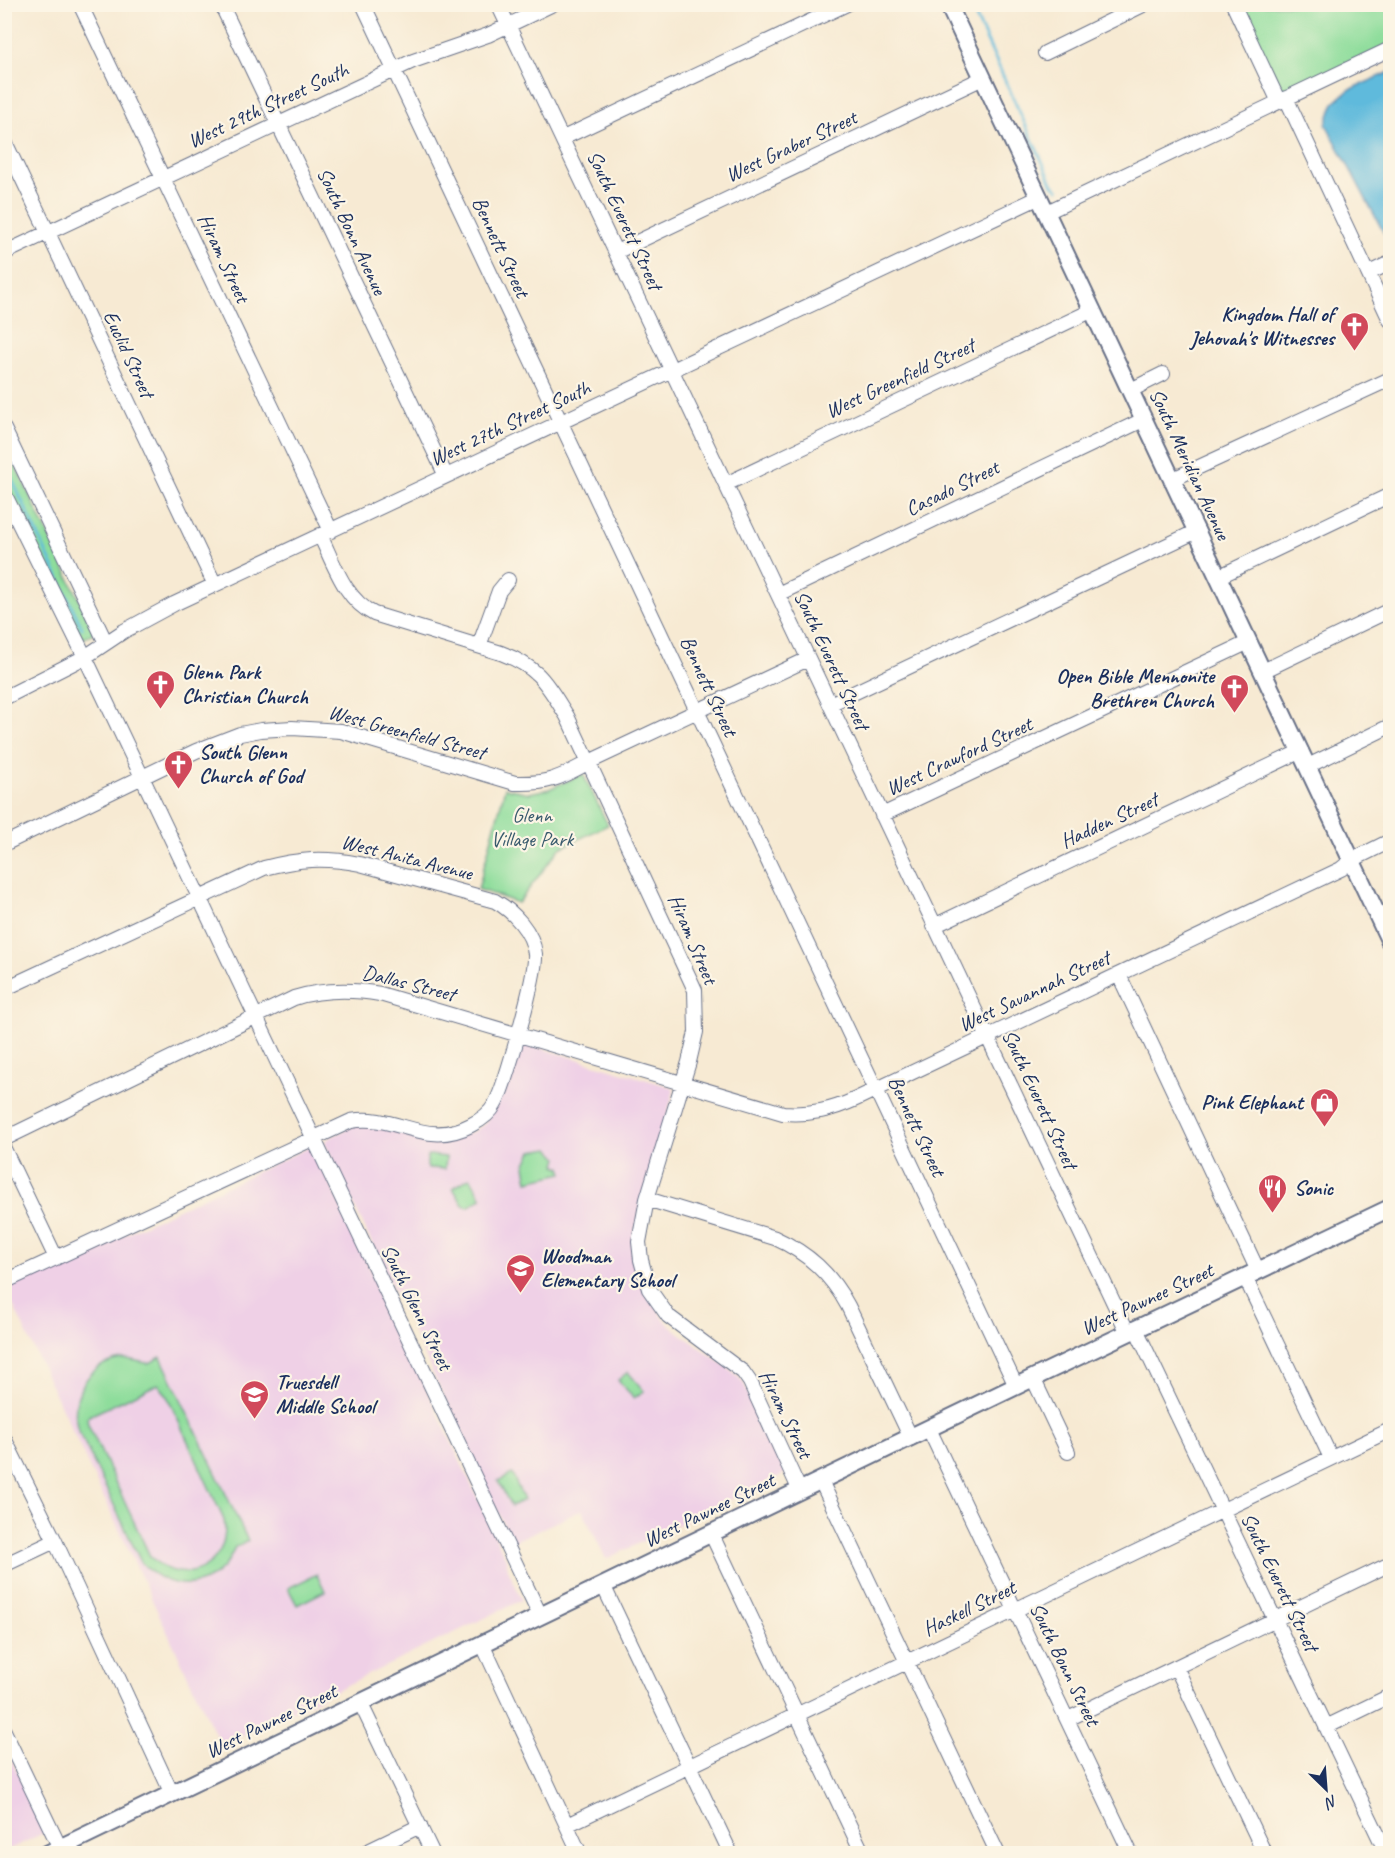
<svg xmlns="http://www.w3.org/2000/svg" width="1395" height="1858" font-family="Caveat,sans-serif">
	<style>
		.built { fill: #efd0e6 }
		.green { fill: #8edd9b; stroke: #54867c; stroke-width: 1.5; fill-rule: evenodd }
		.water { fill: #5ebadc; stroke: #3c749d; stroke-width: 1.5 }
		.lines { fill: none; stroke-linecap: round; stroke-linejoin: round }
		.stream { stroke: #5ebadc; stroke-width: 3 }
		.minor-casing { stroke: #687087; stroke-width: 16 }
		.major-casing { stroke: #687087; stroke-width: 20 }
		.minor { stroke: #fff; stroke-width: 14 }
		.major { stroke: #fff; stroke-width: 16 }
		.labels { text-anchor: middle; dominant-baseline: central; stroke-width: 4.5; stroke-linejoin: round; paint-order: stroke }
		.street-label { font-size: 21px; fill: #1b2f5e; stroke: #fcf5e5 }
		.poi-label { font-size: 21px; font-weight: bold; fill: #1b2f5e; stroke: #fcf5e5; text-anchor: start }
		.park-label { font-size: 21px; fill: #385a6d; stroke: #fcf5e5 }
	</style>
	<rect width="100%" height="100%" fill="#fcf5e5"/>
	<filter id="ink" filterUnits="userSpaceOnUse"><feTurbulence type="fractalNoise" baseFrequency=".0167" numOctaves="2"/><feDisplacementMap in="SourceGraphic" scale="12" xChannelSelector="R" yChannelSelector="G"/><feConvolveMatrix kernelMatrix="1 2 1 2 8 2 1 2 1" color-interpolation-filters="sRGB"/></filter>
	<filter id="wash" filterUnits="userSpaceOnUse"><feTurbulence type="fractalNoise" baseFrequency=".008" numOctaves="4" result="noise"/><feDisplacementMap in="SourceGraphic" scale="24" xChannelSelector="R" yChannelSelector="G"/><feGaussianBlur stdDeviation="1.35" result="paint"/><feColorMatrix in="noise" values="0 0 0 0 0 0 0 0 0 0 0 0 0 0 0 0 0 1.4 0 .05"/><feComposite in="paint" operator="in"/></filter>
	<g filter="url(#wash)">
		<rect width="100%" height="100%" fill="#f7ead3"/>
		<path class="built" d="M527,1044L671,1087L674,1090L634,1235L660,1314L670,1326L732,1371L743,1382L786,1473L606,1559L582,1510L512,1542L325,1143L326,1140L357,1124L455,1137L473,1132L485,1124L519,1049Z
			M310,1147L314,1149L506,1559L508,1569L522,1600L221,1746L6,1290Z
			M4,1745L46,1832L5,1851H4Z"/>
		<path class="green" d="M1233,5H1390V48L1279,102Z
			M4,442L93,628V633L83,639L78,636L5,483Z
			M583,774L608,825L560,848L518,903L478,889L505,788L529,793L549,789Z
			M550,1148L558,1158L556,1165L561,1167L563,1173L528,1181L525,1166L532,1151Z
			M429,1155L446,1157L445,1169L428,1168L427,1166V1156Z
			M469,1178L471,1179L482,1198L468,1207L463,1205L453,1188Z
			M161,1357L248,1541L235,1547C219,1591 170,1596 141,1562L77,1427C70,1394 89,1362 124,1359C133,1359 140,1363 148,1363C151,1363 157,1359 161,1357ZM158,1384L166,1394L224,1520C232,1566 181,1591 150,1556L88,1424L87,1417Z
			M628,1372L644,1391L634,1398L618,1380Z
			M512,1474L524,1500L511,1506L498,1481Z
			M317,1574L325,1591L297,1605L288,1588Z"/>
		<path class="water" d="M1390,72V231L1384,233L1326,124L1334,103L1349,90Z"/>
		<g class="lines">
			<path class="stream" d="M970,4L1053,185L1058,189
				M4,463L82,628"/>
		</g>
	</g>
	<g filter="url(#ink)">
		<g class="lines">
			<defs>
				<path id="minor" d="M80,4L331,531
					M221,4L446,476
					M363,4L1016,1386
					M498,4L1128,1333
					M1233,4L1279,102
					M1045,53L1145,4
					M1286,98L1390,320
					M563,138L847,4
					M4,140L215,585
					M1047,212L1390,49
					M616,252L983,78
					M4,253L413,61L488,35L553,4
					M1369,273L1390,263
					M1131,390L1163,374
					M4,429L106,643
					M1173,479L1390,379
					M726,484L1093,310
					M4,493L85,657L540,1615
					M320,535C334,564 345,600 374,614L501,653C540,668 546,683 567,716L695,990L696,1032L689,1062L647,1199L639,1242L641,1260L649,1289L668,1316L743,1372L750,1382L800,1491
					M1218,577L1390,495
					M778,594L1145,419
					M479,646L499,591L508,580
					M1263,671L1390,610
					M4,698L85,657L124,631L174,604L1040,197
					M830,704L1197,531
					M1308,766L1390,726
					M882,815L1249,642
					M4,844L196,751L240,734L261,730L292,728L341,731L515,783C548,784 560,778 589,762L808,659
					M934,926L1301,751
					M1119,975L1258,1271
					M4,989L264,868C299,859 324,857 360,864L495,901C513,911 533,932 535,954C537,973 505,1087 495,1104C490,1114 481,1120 471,1125C425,1149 397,1113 351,1121L4,1282
					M4,1139L294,998C323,989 350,989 380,994L783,1113C811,1115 832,1110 856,1099L1341,869L1352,860L1390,841
					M4,1149L56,1258
					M647,1199L775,1238C808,1253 831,1274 848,1306L911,1438
					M1245,1277L1331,1458
					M1136,1329L1387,1854
					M1033,1378L1068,1452
					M929,1429L1131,1854
					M4,1438L55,1541L172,1794
					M821,1481L998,1854
					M711,1533L863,1854
					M4,1565L55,1541
					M603,1585L731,1854
					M482,1643L580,1854
					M1176,1667L1265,1854
					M360,1702L433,1854
					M1068,1719L1390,1564
					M1326,1727L1390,1696
					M4,1731L60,1848
					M567,1825L1390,1430
					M362,1854L420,1826"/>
				<path id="major" d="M948,4L1390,942
					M47,1854L1033,1378L1390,1208"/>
			</defs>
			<use href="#minor" class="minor-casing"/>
			<use href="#major" class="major-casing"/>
			<use href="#minor" class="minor"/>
			<use href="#major" class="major"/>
		</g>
	</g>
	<defs>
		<symbol id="church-pin" viewBox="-11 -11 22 30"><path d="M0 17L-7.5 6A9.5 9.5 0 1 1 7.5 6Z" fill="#d1495b" stroke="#fcf5e5"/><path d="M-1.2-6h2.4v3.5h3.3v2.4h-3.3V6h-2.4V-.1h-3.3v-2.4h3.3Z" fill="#fff"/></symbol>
		<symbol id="shop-pin" viewBox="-11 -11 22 30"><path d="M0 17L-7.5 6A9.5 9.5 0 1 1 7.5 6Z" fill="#d1495b" stroke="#fcf5e5"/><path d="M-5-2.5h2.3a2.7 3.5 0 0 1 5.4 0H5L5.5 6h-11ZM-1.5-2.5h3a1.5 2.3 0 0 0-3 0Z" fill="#fff"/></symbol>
		<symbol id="restaurant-pin" viewBox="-11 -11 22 30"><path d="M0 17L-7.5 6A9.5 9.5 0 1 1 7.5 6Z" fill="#d1495b" stroke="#fcf5e5"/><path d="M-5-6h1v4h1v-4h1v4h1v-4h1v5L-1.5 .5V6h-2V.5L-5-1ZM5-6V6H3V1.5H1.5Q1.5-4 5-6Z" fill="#fff"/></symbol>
		<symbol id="school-pin" viewBox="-11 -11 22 30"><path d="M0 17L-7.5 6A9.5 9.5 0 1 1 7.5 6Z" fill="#d1495b" stroke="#fcf5e5"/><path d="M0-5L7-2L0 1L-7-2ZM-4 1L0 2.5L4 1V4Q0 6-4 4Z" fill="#fff"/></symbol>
	</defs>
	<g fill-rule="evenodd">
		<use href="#church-pin" x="1338" y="310" width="33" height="45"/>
		<use href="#church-pin" x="144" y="668" width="33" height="45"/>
		<use href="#church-pin" x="1218" y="672" width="33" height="45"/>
		<use href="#church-pin" x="162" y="748" width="33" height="45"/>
		<use href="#shop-pin" x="1308" y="1086" width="33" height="45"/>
		<use href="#restaurant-pin" x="1256" y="1172" width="33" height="45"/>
		<use href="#school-pin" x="504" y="1252" width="33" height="45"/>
		<use href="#school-pin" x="238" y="1378" width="33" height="45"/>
	</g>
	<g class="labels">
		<g class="street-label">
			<text transform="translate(268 105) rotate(-25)">West 29th Street South</text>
			<text transform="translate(791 146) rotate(-25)">West Graber Street</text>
			<text transform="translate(625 220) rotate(65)">South Everett Street</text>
			<text transform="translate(352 231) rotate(65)">South Bonn Avenue</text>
			<text transform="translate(501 247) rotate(65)">Bennett Street</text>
			<text transform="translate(224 258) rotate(65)">Hiram Street</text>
			<text transform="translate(129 354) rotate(65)">Euclid Street</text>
			<text transform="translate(900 378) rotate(-25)">West Greenfield Street</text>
			<text transform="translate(510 423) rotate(-25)">West 27th Street South</text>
			<text transform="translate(1190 464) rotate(65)">South Meridian Avenue</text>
			<text transform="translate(952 488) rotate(-26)">Casado Street</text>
			<text transform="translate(832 660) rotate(65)">South Everett Street</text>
			<text transform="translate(709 686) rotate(65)">Bennett Street</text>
			<text transform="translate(407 732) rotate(15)">West Greenfield Street</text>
			<text transform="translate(959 756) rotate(-25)">West Crawford Street</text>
			<text transform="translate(1109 820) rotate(-25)">Hadden Street</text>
			<text transform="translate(407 857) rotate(14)">West Anita Avenue</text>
			<text transform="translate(693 939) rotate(67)">Hiram Street</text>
			<text transform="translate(409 983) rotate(14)">Dallas Street</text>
			<text transform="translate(1034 991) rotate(-25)">West Savannah Street</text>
			<text transform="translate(1040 1099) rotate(65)">South Everett Street</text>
			<text transform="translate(917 1126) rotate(65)">Bennett Street</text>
			<text transform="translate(1147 1299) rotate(-25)">West Pawnee Street</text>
			<text transform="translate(417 1307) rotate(64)">South Glenn Street</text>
			<text transform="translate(786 1414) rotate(64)">Hiram Street</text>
			<text transform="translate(709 1510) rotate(-26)">West Pawnee Street</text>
			<text transform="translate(1280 1582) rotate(64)">South Everett Street</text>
			<text transform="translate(969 1608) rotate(-26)">Haskell Street</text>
			<text transform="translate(1065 1664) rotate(64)">South Bonn Street</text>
			<text transform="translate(271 1721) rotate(-26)">West Pawnee Street</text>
		</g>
		<g class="poi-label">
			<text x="1334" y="314" text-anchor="end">Kingdom Hall of<tspan x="1334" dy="24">Jehovah's Witnesses</tspan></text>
			<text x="182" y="672">Glenn Park<tspan x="182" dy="24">Christian Church</tspan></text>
			<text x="1214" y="676" text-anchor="end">Open Bible Mennonite<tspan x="1214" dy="24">Brethren Church</tspan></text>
			<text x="199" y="752">South Glenn<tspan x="199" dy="24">Church of God</tspan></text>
			<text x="1303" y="1102" text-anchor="end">Pink Elephant</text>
			<text x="1294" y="1188">Sonic</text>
			<text x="541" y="1256">Woodman<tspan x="541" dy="24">Elementary School</tspan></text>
			<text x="276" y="1382">Truesdell<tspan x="276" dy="24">Middle School</tspan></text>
		</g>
		<g class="park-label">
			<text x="532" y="815">Glenn<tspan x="532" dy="24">Village Park</tspan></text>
		</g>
	</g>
	<rect width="1395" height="1858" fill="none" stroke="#fcf5e5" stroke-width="24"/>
	<g transform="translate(1326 1789) rotate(155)" stroke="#fcf5e5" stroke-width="4.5" paint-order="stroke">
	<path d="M0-4.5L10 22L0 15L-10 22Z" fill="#1b2f5e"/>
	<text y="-9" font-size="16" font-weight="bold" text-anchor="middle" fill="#1b2f5e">N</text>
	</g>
</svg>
